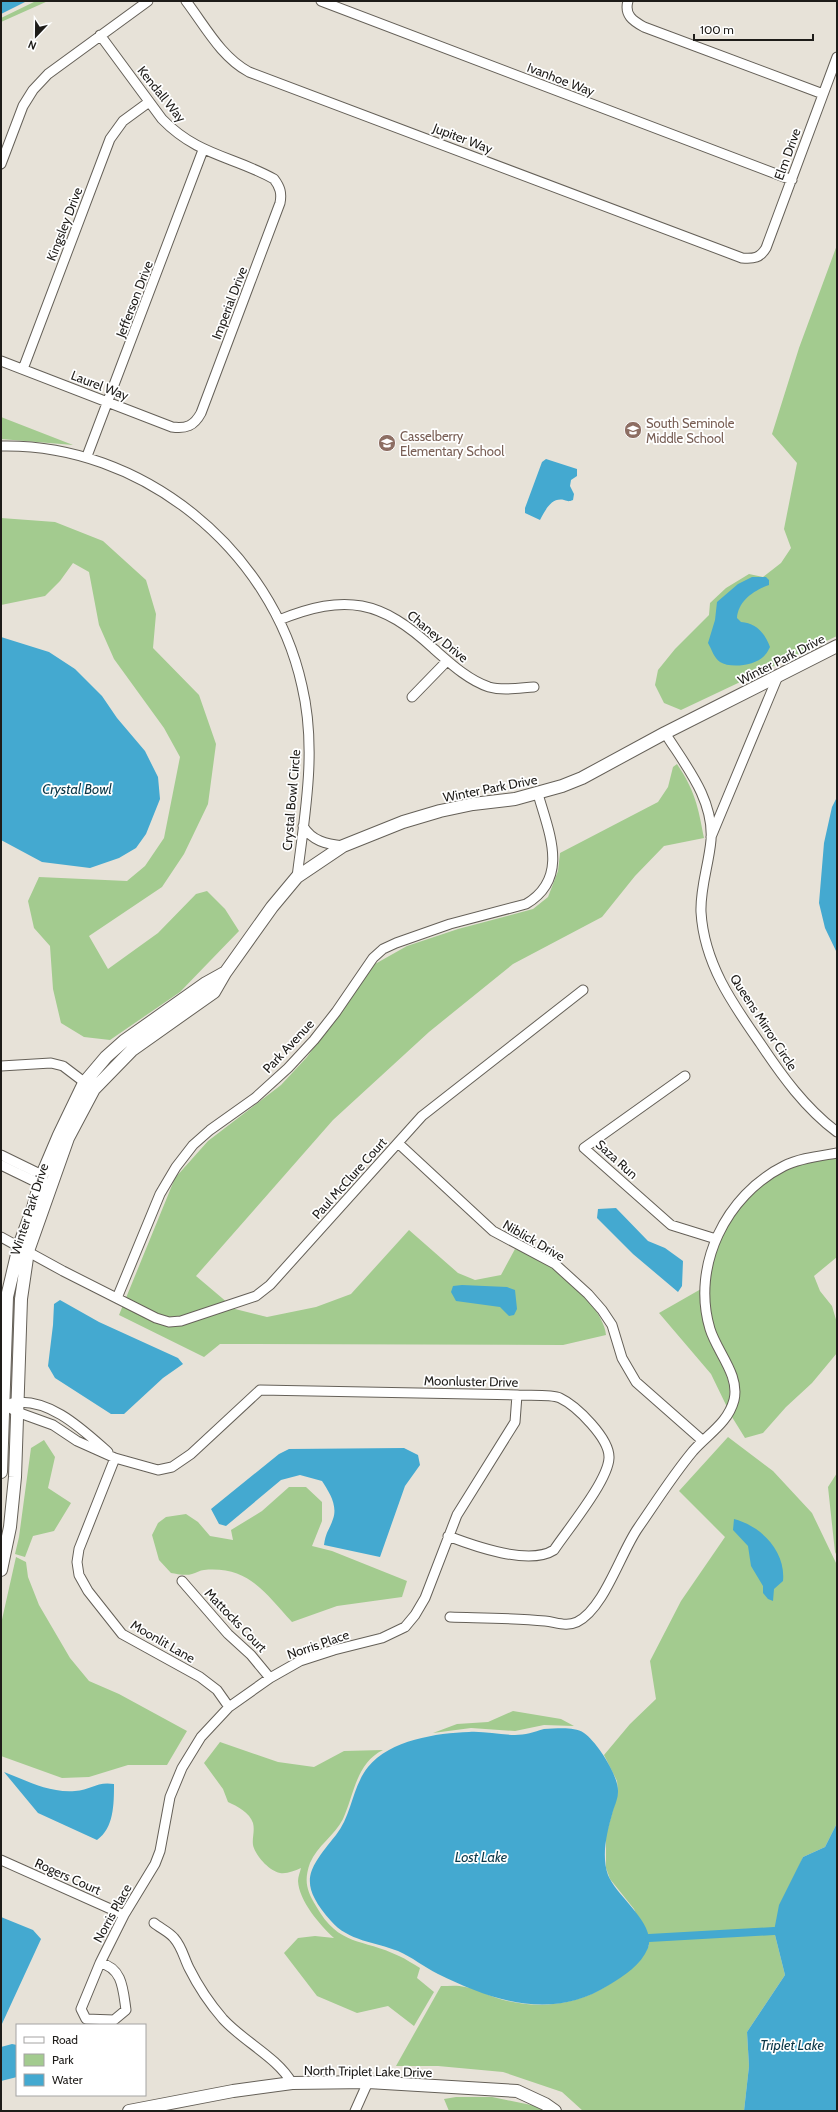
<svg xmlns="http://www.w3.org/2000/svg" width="838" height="2112" font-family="Cabin,sans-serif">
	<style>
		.green { fill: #a3cb8f }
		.water { fill: #44a9d0 }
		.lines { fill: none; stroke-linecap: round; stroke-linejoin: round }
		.canal { stroke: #44a9d0; stroke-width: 8 }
		.street-casing { stroke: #656058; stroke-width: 11 }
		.secondary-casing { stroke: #656058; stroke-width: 14 }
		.street { stroke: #fff; stroke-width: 9 }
		.secondary { stroke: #fff; stroke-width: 12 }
		.labels { text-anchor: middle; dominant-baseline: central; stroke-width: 3.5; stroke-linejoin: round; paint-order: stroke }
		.street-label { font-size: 13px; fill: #1e1c19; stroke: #fff }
		.education-label { font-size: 13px; fill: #785e54; stroke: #fff; text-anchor: start }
		.water-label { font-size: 14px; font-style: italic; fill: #093748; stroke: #fff }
	</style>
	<rect width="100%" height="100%" fill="#e7e2d8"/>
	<path class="green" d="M36,1H48L1,22V18Z
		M837,245V636L681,710L664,703L655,685L658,670L675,649L709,615L710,603L726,588L749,574L763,577L781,563L791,548L784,529L797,463L772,434L799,348Z
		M1,417L73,445L1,439Z
		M1,518L55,522L103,541L146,580L156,614L153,648L199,695L216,744L208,804L184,854L162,887L89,936L108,969L158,933L196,894L207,891L225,909L239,931L180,992L110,1040L84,1037L61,1023L53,989L50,946L34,928L28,901L39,877L127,881L145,866L164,838L180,757L164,728L114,659L99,625L89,572L73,563L60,581L45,596L1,605Z
		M677,764C695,791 698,806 704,838L664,846L635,876L602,917L513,964L429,1032L333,1120L196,1276L235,1309L267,1317L316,1307L351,1294L409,1230L458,1273L475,1280L501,1275L515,1249C522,1252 529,1254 536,1257C559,1269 604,1308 606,1335L563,1345L220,1344L204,1357L119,1315L175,1178L208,1141L281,1085L307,1057L375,964L407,946L458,929L533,909L548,897L558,871L560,853L658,802L668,787L673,767Z
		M837,1157V1257L814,1276L820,1291L832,1306L837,1323V1353L812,1383L786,1407L763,1433L745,1438L732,1417C750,1371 724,1365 714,1327C697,1267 729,1194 787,1170C803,1163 820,1161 837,1157Z
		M701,1289C701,1304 702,1318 706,1332C714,1357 738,1379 727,1407L711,1374L659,1313Z
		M728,1437L773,1471L812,1513L837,1565V1823L825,1847L803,1857L774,1931L785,1975L747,2032L749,2066L744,2111H583L562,2092L503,2072L438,2066H396L441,1986C449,1986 458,1985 465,1987C476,1988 487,1995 497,1998C534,2010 576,2006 608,1985C625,1974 640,1964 649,1945L634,1909L610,1879L606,1868V1835L618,1792L617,1781L604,1755L630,1724L656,1699L650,1661L681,1601L725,1537L679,1491Z
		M44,1440L55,1457L48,1488L71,1503L54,1531L33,1536L25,1557L15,1554L19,1537L31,1448Z
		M837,1473V1556L835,1552L828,1487Z
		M289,1487H306L322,1502V1521L312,1546L332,1551L407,1581L402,1597L337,1606L292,1622C265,1593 249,1566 204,1570C200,1570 196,1573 192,1574C186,1576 177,1574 171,1573L159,1560L152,1535L158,1523L166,1517L186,1514L198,1522L210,1536L233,1540L231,1530L262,1511Z
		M16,1557L26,1562L28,1577L39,1605L70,1658L89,1681L119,1694L187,1731L167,1765H128L89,1777L62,1778L1,1756V1624Z
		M513,1711L561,1719L574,1726L544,1725L515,1731L471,1728L433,1733L457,1724L488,1722Z
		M220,1742L278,1762L314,1767L344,1751L383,1750C356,1763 354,1795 343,1819C335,1835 317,1846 310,1863C304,1880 306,1890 316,1906C339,1947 362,1938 399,1956C406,1959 413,1964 420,1968L417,1978L434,1992L414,2026L388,2006L357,2013L317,1996L284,1953L298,1938L315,1936L334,1938C320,1925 299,1901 298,1881C298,1877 300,1872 301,1868C294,1871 287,1874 280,1873C269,1871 255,1855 253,1845C252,1838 255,1831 253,1823C250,1813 237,1806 228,1802L223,1789L204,1763Z
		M456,2097H492L536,2106L544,2111H449L444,2099Z"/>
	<path class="water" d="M1,1H27L1,14Z
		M546,459L577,469V476L571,480L570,486L574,494L573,500C568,502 568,501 564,500C551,497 545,511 540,520L525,513V508L542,462Z
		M752,577H766L769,580V585C754,590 738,601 737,618L741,622C756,623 765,633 770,647C769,649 767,653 765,655C757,665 731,669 720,662C714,658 712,650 708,643L715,620L717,602L738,584Z
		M1,637L49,652L75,669L102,696L117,718L145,751L158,777L160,799L146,834L136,848L119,858L90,868L42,862L1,840Z
		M837,797V953L825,928L819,903L824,843L832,807Z
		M616,1208L648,1241L665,1248L683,1261L682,1286L678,1292L633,1254L597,1218L598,1209Z
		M462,1285L507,1287L515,1290L517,1309L514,1315L509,1316L500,1307L456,1301L451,1292L453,1286Z
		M60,1300L99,1322L178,1358L183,1364L163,1378L124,1414H111L55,1378L48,1366L53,1325L54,1304Z
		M404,1448L418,1455L420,1465L405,1486L380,1557L324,1545C326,1531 329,1531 333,1519C338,1505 329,1492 322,1481L300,1475L281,1480L226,1526L219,1524L211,1509L279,1454L289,1449Z
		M734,1519C761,1526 786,1551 783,1581L774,1589L773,1601L768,1599L763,1593V1586L751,1566L748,1546L733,1530Z
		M544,1729C556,1729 573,1726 584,1733C597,1742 619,1776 618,1792C618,1798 615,1805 613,1811C607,1832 601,1855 608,1875C616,1896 657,1924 648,1948C641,1965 624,1976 609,1985C552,2021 493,2001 438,1974C424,1967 412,1957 398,1951C375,1942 348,1941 331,1921C297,1882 308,1870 336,1835C352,1815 352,1787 368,1767C390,1740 437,1733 469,1732C484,1731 500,1735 515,1735C525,1735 534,1732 544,1729Z
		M4,1772C28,1781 49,1793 75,1791C91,1790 97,1781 114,1784C114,1804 114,1828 97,1840L38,1813Z
		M837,1823V2111H744L749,2066L747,2032L785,1975L774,1931L779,1905L803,1857L825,1847Z
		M1,1917L33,1930L41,1939L1,2026Z
		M12,2044L17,2045V2077L1,2081V2047Z"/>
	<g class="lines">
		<path class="canal" d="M649,1938L774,1931"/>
		<defs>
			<path id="street" d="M186,1C205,26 221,57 249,72L742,258C754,259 760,258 766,248L837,57
				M321,1L792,180
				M628,1C624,15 633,21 644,27L823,94
				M1,164L23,106L33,90L48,74L148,1
				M1,361L172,427C186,429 194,426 201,413L280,203C282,193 280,187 274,179C233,156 198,156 162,119L100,35
				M23,369L110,139L123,121L149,102
				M1,446C141,443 272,549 302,686C317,749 305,813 297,877
				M87,456L203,150
				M279,620C346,593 381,600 434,649C450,663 468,680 489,687C503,691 519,688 534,687
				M412,697L447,661
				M665,733C685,765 714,799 711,840C709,864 700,888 701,912C704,963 732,1003 760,1043C782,1076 805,1108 837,1132
				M303,826C312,841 326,844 343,846
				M711,837L778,676
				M1,1066L51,1063L63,1066L88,1085
				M685,1076L584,1148L671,1225L716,1239
				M398,1143L493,1231L555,1264L588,1294L602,1310L612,1325L622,1358L636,1382L703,1441
				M1,1155L42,1175
				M1,1165L40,1184
				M1,1237L63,1271L156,1318L169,1322L181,1321L256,1296L270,1285L422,1116L583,990
				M117,1298L160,1194L176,1167L193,1145L210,1130L255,1098L288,1068L314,1040L336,1012L373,958L383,949L396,943L450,924L526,904C570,878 549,833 538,794
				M1,1403L17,1412L53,1425L77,1441L115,1458L158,1470L172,1467L191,1454L260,1390L517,1395C528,1396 551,1394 560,1398C577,1406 610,1439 609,1458C608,1481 568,1529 554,1550C529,1566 474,1546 448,1536
				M12,1403C49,1397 82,1429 108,1452
				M115,1458L79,1549L77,1562L79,1575L88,1591L122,1634L200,1677L217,1690L229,1707
				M182,1581L228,1634L251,1655L270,1678
				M450,1617C481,1618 514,1618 545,1621C556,1622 566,1627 577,1622C604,1609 621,1552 638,1528C656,1502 673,1475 693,1451C708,1434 728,1423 734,1400C740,1375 717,1352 710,1329C691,1266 726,1195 784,1166C800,1158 820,1156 837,1153
				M1,1860L124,1915
				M154,1923C160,1928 169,1932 174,1938C182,1947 184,1958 189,1968C198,1986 210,2004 223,2019C244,2042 277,2057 292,2083
				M100,1963L124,1915L155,1864L160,1851L170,1797L182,1768L201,1737L229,1707L270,1678L300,1661L334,1650L382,1638L405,1627L415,1615L425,1598L457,1515L515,1422L517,1395
				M100,1963C123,1968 123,1990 126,2010L114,2020L86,2019L81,2009Z
				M355,2111L368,2082"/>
			<path id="secondary" d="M1,1472L7,1297L19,1246L33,1208L42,1175L59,1135L84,1083L106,1057L124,1041L206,983L224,973
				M1,1570L10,1527L15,1477L21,1299L28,1251L68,1138L94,1089L132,1050L214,992L225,973L272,907L297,877L343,846L403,822L440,811L473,804L515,799L562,786L582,778L665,733L837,646
				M129,2111L233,2091L292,2083L368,2082L517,2091L545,2104L555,2111"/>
		</defs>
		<use href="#street" class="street-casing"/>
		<use href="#secondary" class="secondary-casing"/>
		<use href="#street" class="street"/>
		<use href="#secondary" class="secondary"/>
	</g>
	<defs>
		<symbol id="school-disc" viewBox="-11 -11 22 22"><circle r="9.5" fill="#8d6e63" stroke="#fff"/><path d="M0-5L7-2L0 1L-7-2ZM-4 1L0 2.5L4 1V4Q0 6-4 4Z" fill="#fff"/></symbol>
	</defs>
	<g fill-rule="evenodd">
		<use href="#school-disc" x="623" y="420" width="20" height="20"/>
		<use href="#school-disc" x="377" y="433" width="20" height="20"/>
	</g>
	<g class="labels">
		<g class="street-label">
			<text transform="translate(561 79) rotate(21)">Ivanhoe Way</text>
			<text transform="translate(162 94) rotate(51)">Kendall Way</text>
			<text transform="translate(463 138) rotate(21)">Jupiter Way</text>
			<text transform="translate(787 154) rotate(-70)">Elm Drive</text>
			<text transform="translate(64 224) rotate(-69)">Kingsley Drive</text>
			<text transform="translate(134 299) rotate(-69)">Jefferson Drive</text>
			<text transform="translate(229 303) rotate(-69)">Imperial Drive</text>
			<text transform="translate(100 385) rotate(21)">Laurel Way</text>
			<text transform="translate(438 636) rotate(39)">Chaney Drive</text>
			<text transform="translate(781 659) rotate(-27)">Winter Park Drive</text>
			<text transform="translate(490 788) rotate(-11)">Winter Park Drive</text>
			<text transform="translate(291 800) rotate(-85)">Crystal Bowl Circle</text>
			<text transform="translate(764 1022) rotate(57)">Queens Mirror Circle</text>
			<text transform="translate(288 1046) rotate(-47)">Park Avenue</text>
			<text transform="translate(617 1159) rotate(42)">Saza Run</text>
			<text transform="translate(349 1178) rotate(-48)">Paul McClure Court</text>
			<text transform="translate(29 1209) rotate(-72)">Winter Park Drive</text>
			<text transform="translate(534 1240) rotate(30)">Niblick Drive</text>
			<text transform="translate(471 1381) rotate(1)">Moonluster Drive</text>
			<text transform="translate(236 1620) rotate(46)">Mattocks Court</text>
			<text transform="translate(163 1641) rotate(30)">Moonlit Lane</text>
			<text transform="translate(318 1644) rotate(-19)">Norris Place</text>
			<text transform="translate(68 1876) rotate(24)">Rogers Court</text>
			<text transform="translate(112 1913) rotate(-61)">Norris Place</text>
			<text transform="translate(368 2071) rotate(1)">North Triplet Lake Drive</text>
		</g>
		<g class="education-label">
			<text x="646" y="423">South Seminole<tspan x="646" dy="15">Middle School</tspan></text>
			<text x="400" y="436">Casselberry<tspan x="400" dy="15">Elementary School</tspan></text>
		</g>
		<g class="water-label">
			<text x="77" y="789">Crystal Bowl</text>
			<text x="481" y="1857">Lost Lake</text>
			<text x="792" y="2045">Triplet Lake</text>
		</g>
	</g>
	<rect width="838" height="2112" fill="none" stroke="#1e1c19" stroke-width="4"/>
	<rect x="16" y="2024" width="130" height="72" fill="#ffffff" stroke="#a5a4a3"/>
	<rect x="24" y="2037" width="20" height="6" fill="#ffffff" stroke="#a5a4a3"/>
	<text x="52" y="2044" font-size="12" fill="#1e1c19">Road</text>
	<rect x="24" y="2054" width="20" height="12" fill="#a3cb8f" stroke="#a5a4a3"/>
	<text x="52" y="2064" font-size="12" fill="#1e1c19">Park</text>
	<rect x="24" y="2074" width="20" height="12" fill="#44a9d0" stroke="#a5a4a3"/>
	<text x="52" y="2084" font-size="12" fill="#1e1c19">Water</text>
	<g transform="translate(36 36) rotate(202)" stroke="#ffffff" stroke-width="3" paint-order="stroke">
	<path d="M0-3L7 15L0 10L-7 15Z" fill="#1e1c19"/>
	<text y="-6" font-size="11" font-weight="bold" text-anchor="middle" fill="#1e1c19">N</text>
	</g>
	<path d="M694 34v6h119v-6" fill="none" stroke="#1e1c19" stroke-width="2"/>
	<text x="700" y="34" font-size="12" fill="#1e1c19" stroke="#ffffff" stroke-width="3" paint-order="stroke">100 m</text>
</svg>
